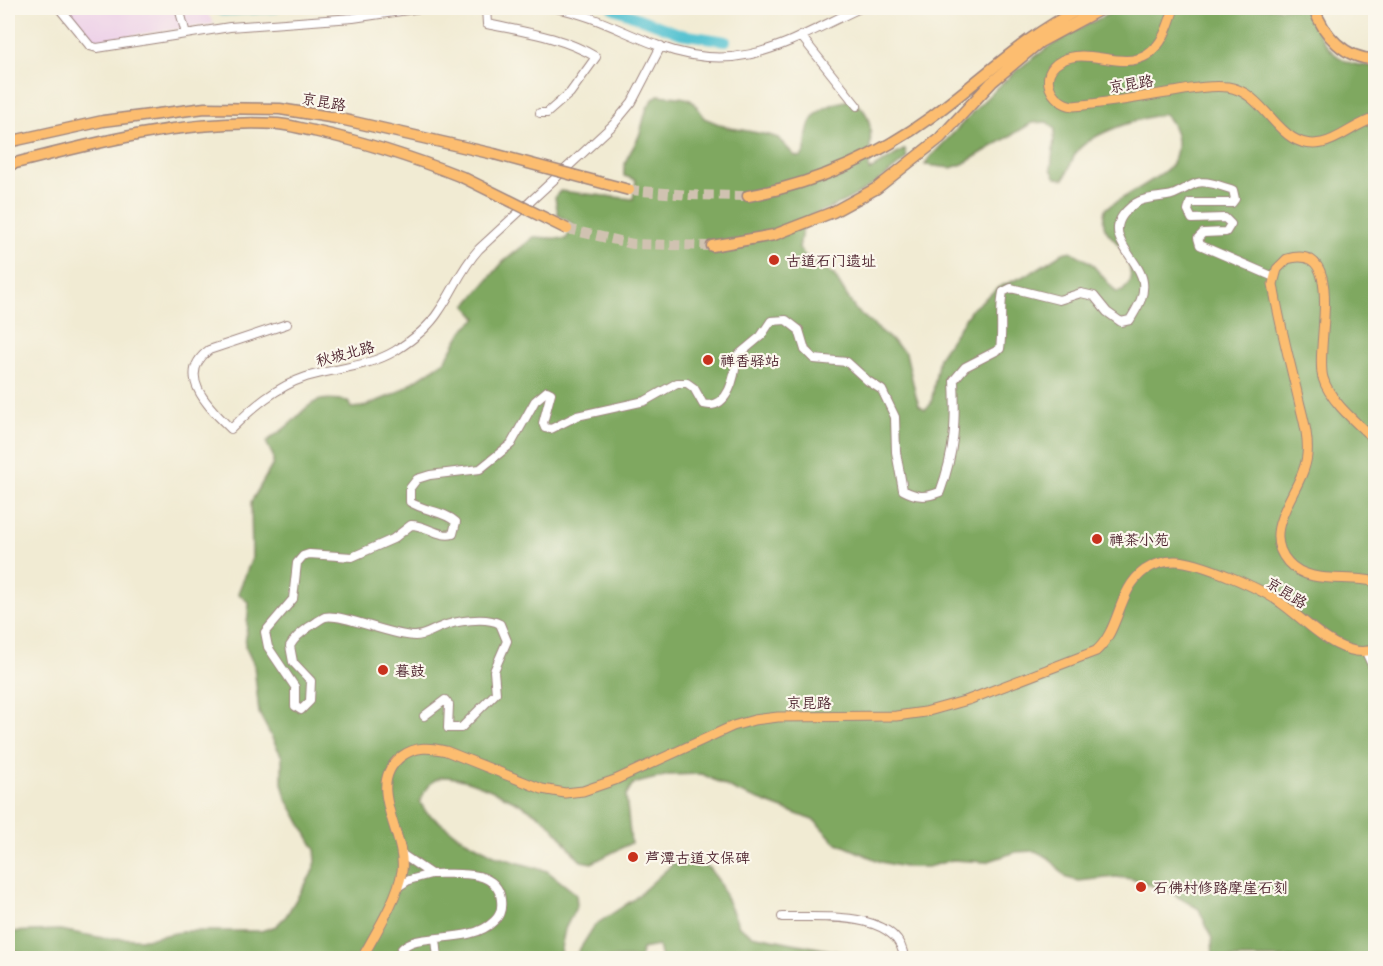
<svg xmlns="http://www.w3.org/2000/svg" width="1383" height="966" font-family="Mali,'LXGW WenKai TC',sans-serif">
	<style>
		.built { fill: #edd0e8 }
		.forest { fill: #7fa860; stroke: #646446; stroke-width: 1.5 }
		.lines { fill: none; stroke-linecap: round; stroke-linejoin: round }
		.river { stroke: #57c3d1; stroke-width: 10 }
		.highway-tunnel { stroke: #d0c2b1; stroke-width: 10; stroke-dasharray: 10 5; stroke-linecap: butt }
		.minor-casing { stroke: #9e857f; stroke-width: 10 }
		.major-casing { stroke: #9e857f; stroke-width: 11 }
		.highway-casing { stroke: #9e857f; stroke-width: 13 }
		.minor { stroke: #fff; stroke-width: 8 }
		.major { stroke: #fcbd6f; stroke-width: 9 }
		.highway { stroke: #fcbd6f; stroke-width: 10 }
		.highway-bridge-casing { stroke: #9e857f; stroke-width: 13; stroke-linecap: butt }
		.highway-bridge { stroke: #fcbd6f; stroke-width: 10 }
		.poi-dot { fill: #c8321e; stroke: #fbf7ec; stroke-width: 2 }
		.labels { text-anchor: middle; dominant-baseline: central; stroke-width: 4.5; stroke-linejoin: round; paint-order: stroke }
		.street-label { font-size: 15px; fill: #4a1f2b; stroke: #fbf7ec }
		.poi-label { font-size: 15px; fill: #4a1f2b; stroke: #fbf7ec; text-anchor: start }
	</style>
	<rect width="100%" height="100%" fill="#fbf7ec"/>
	<filter id="ink" filterUnits="userSpaceOnUse"><feTurbulence type="fractalNoise" baseFrequency=".0167" numOctaves="2"/><feDisplacementMap in="SourceGraphic" scale="12" xChannelSelector="R" yChannelSelector="G"/><feConvolveMatrix kernelMatrix="1 2 1 2 8 2 1 2 1" color-interpolation-filters="sRGB"/></filter>
	<filter id="wash" filterUnits="userSpaceOnUse"><feTurbulence type="fractalNoise" baseFrequency=".008" numOctaves="4" result="noise"/><feDisplacementMap in="SourceGraphic" scale="24" xChannelSelector="R" yChannelSelector="G"/><feGaussianBlur stdDeviation="1.35" result="paint"/><feColorMatrix in="noise" values="0 0 0 0 0 0 0 0 0 0 0 0 0 0 0 0 0 1.4 0 .05"/><feComposite in="paint" operator="in"/></filter>
	<g filter="url(#wash)">
		<rect width="100%" height="100%" fill="#f1ebd3"/>
		<path class="built" d="M63,8H204L214,24L98,40L87,35Z"/>
		<path class="forest" d="M1122,8H1306C1319,39 1336,70 1375,65V958H1213L1212,939L1199,909L1168,891L1132,879L1116,877L1079,881L1067,878L1049,858L1035,851L1016,852L986,862L952,860L928,867H904L881,862L835,842L815,821L738,792L702,774L669,775L633,784L626,796L631,843L592,863L581,861C568,849 560,831 545,820C526,805 468,776 444,777C431,778 424,791 420,802L426,812L460,837L498,857L547,871L576,894L577,905L565,929L559,958H8V932L60,930L103,938L146,939L185,931H261L276,926L286,916L311,875L316,862L315,849L286,798L282,783V757L259,713L254,665L245,646L249,603L238,593L252,558L251,502L273,464V456L266,442C275,435 285,429 293,421C313,400 318,396 348,401L351,408L362,407L395,394L445,361L463,330L477,318L466,306L503,262L534,237L566,239L574,224L558,215L555,197L560,191L633,199L636,180L624,176C622,158 635,149 640,133C645,118 644,105 658,95C685,99 690,91 704,118L726,127L769,135L778,138L795,156L801,157C808,148 805,140 808,129C812,110 833,103 850,100C879,112 869,145 869,171L905,149L907,158C879,183 848,203 811,215L802,231L799,248L805,256L834,275L855,309L906,353L916,396L919,405L925,409L931,404L939,357L971,310L999,287L1031,273L1062,253L1071,251L1091,263L1116,292L1123,291L1131,280C1130,269 1129,261 1123,251C1112,233 1099,234 1105,209C1119,199 1164,176 1171,165C1182,148 1177,126 1164,114C1141,118 1094,132 1078,150C1072,157 1069,171 1064,179L1056,178L1051,169L1055,129L1047,122L1032,123L963,164L951,168L925,165L929,158C953,135 973,110 997,88C1033,54 1078,27 1122,8Z
			M676,861L698,863L709,868L718,880L739,926L752,935L844,953L851,958H661L658,946L642,949L640,958H574L595,925L634,899Z"/>
		<g class="lines">
			<path class="river" d="M215,8L222,11L276,8
				M612,8L681,34L726,41"/>
		</g>
	</g>
	<g filter="url(#ink)">
		<g class="lines">
			<path class="highway-tunnel" d="M629,190L690,195L748,196
				M567,229L633,244L712,246"/>
			<defs>
				<path id="minor" d="M59,8L90,46L97,48L230,27L353,18L421,8
					M179,8L186,34
					M486,8L487,24C525,32 563,37 596,57L570,93L547,113H540
					M556,8C593,15 624,33 659,46C741,76 787,42 860,8
					M801,36L857,106
					M287,324L209,350C174,376 211,409 231,429C253,407 276,387 306,377C336,368 368,367 395,351C411,341 429,327 439,311C454,290 460,270 479,249L613,125L632,102L661,46
					M1366,652L1376,674
					M424,716L445,700L449,705L448,728H461L496,693L494,671L507,641L500,624C486,616 455,621 441,627C432,630 425,636 415,636C392,636 341,613 325,617C320,619 314,624 309,627C301,633 295,637 290,646L293,662L311,681L310,701L301,710L295,706V687L268,647L265,632L293,599L297,563L303,556L309,554L352,557L393,539L411,525C426,525 440,538 453,534L456,522C444,511 424,511 410,502V488L417,479L430,475L480,469L511,444L535,401L547,391L551,393L543,423L545,428L551,429L577,416L645,401L677,383H687L694,388L703,404C729,411 735,375 737,356L761,336L771,321L786,320L799,330L805,350L814,359L847,362L868,381L882,390L895,417L896,452L903,490C916,497 925,498 940,492C955,451 956,423 954,380L965,367L1000,349C1003,330 999,311 1003,292L1011,288L1059,300L1081,293L1094,296L1107,312L1121,322L1130,320C1137,308 1145,297 1143,282C1140,259 1105,239 1123,215C1137,197 1147,199 1167,196C1178,195 1187,186 1197,183C1207,180 1224,187 1233,190L1235,199L1232,203H1190L1188,211L1192,219L1225,218L1231,224L1226,232L1203,233L1198,238L1200,245L1274,277
					M398,887L409,880L431,874L403,855
					M782,917C817,918 899,909 904,958
					M436,939L438,958
					M398,958C402,926 467,949 494,921C500,916 502,908 501,900C498,868 454,874 431,874"/>
				<path id="major" d="M1174,8C1169,24 1163,45 1147,55C1121,71 1087,46 1061,61C1037,74 1051,103 1073,106C1107,103 1140,97 1173,92C1191,89 1210,85 1228,87C1268,93 1278,152 1322,143C1341,139 1356,123 1376,118
					M1376,441C1358,424 1330,402 1323,378C1314,348 1348,241 1287,259L1277,269L1273,284C1279,323 1290,362 1299,401C1303,418 1309,437 1307,455C1304,490 1258,528 1288,562C1309,586 1348,574 1376,582
					M8,955L39,958
					M362,958C375,934 398,898 402,871C407,834 363,785 402,756C416,746 430,747 446,751L542,789L565,793L583,791L615,780L733,726L754,720L778,717L896,716L925,712L968,700L1096,651C1121,629 1117,590 1145,570C1154,564 1164,561 1175,561C1199,561 1262,589 1281,603C1307,621 1341,662 1376,649"/>
				<path id="highway" d="M1314,8C1323,34 1345,60 1376,59
					M8,142L103,121L205,108L280,109L336,118L494,154
					M8,165C96,142 186,119 278,124C290,125 302,129 314,131C365,142 414,158 462,177
					M748,196C816,183 875,158 931,117C983,79 1024,36 1082,8
					M712,246L774,235L833,212L877,188L940,138L992,82L1040,42L1103,8"/>
			</defs>
			<use href="#minor" class="minor-casing"/>
			<use href="#major" class="major-casing"/>
			<use href="#highway" class="highway-casing"/>
			<use href="#minor" class="minor"/>
			<use href="#major" class="major"/>
			<use href="#highway" class="highway"/>
			<defs>
				<path id="highway-bridge" d="M494,154L629,190
					M462,177L567,229"/>
			</defs>
			<use href="#highway-bridge" class="highway-bridge-casing"/>
			<use href="#highway-bridge" class="highway-bridge"/>
		</g>
	</g>
	<g class="poi-dot">
		<circle cx="774" cy="260" r="6"/>
		<circle cx="708" cy="360" r="6"/>
		<circle cx="1097" cy="539" r="6"/>
		<circle cx="383" cy="670" r="6"/>
		<circle cx="633" cy="857" r="6"/>
		<circle cx="1141" cy="887" r="6"/>
	</g>
	<g class="labels">
		<g class="street-label">
			<text transform="translate(1131 83) rotate(-9)">京昆路</text>
			<text transform="translate(324 101) rotate(10)">京昆路</text>
			<text transform="translate(345 353) rotate(-15)">秋坡北路</text>
			<text transform="translate(1287 592) rotate(32)">京昆路</text>
			<text x="809" y="702">京昆路</text>
		</g>
		<g class="poi-label">
			<text x="786" y="260">古道石门遗址</text>
			<text x="720" y="360">禅香驿站</text>
			<text x="1109" y="539">禅茶小苑</text>
			<text x="395" y="670">暮鼓</text>
			<text x="645" y="857">芦潭古道文保碑</text>
			<text x="1153" y="887">石佛村修路摩崖石刻</text>
		</g>
	</g>
	<rect width="1383" height="966" fill="none" stroke="#fbf7ec" stroke-width="30"/>
</svg>
